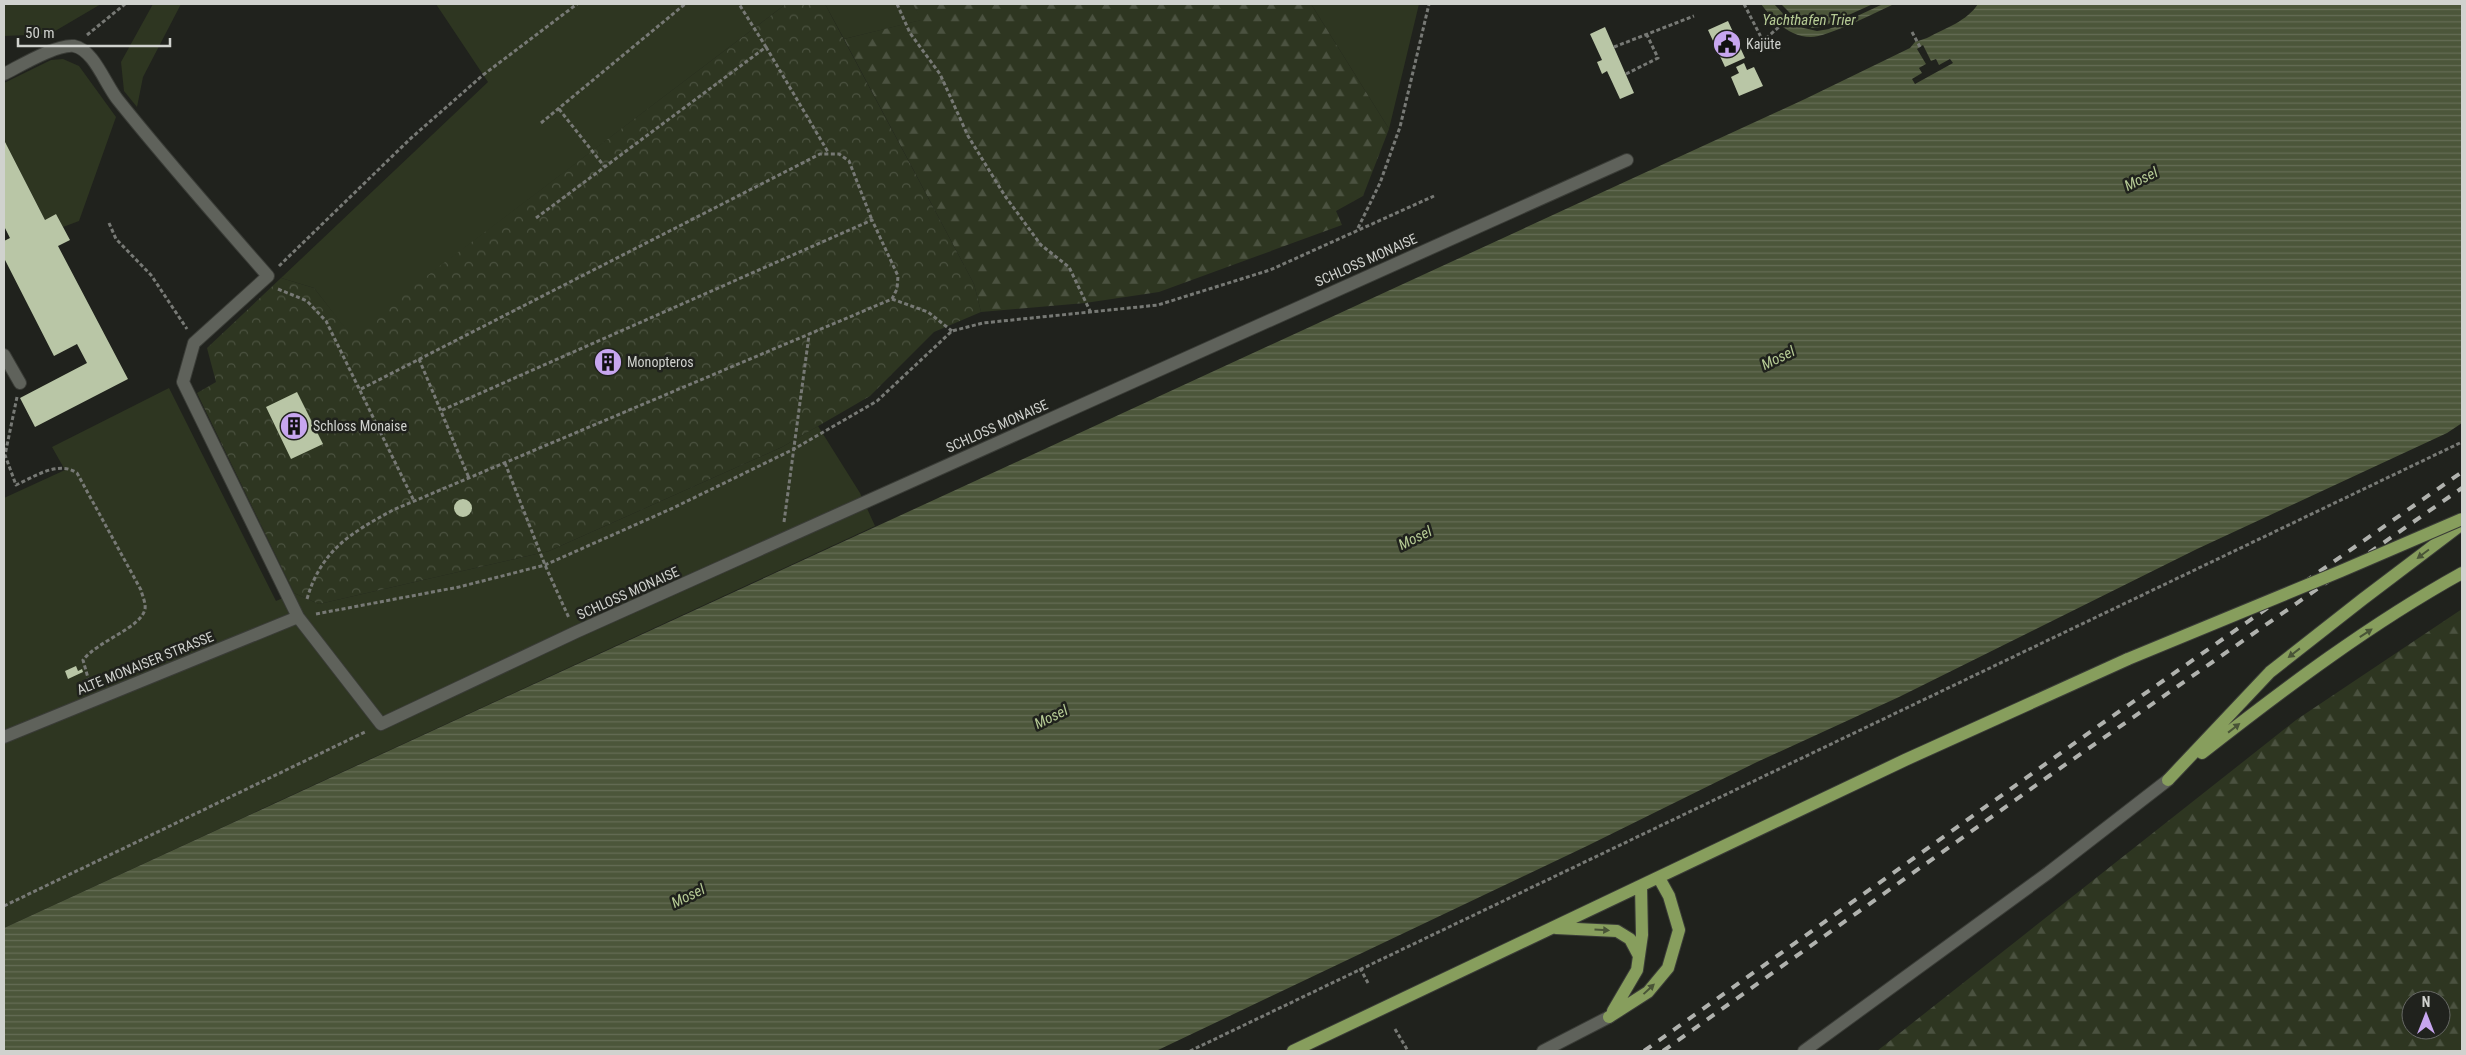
<svg xmlns="http://www.w3.org/2000/svg" width="2466" height="1055" font-family="'Roboto Condensed',sans-serif">
	<style>
		.grass { fill: #2e3621 }
		.forest { fill: url(#forest-firs); fill-rule: evenodd }
		.park { fill: url(#park-crowns) }
		.water { fill: url(#water-rules) }
		.pier { fill: #20221d }
		.building { fill: #b9c6a6 }
		.lines { fill: none; stroke-linecap: round; stroke-linejoin: round }
		.minor-casing { stroke: #3a3c37; stroke-width: 14 }
		.major-casing { stroke: #3a3c37; stroke-width: 14 }
		.path { stroke: #777975; stroke-width: 3; stroke-dasharray: 4 2.5; stroke-linecap: butt }
		.minor { stroke: #5f625b; stroke-width: 12 }
		.major { stroke: #879e5d; stroke-width: 12 }
		.rail { stroke: #b0b2ae; stroke-width: 4; stroke-dasharray: 9 9; stroke-linecap: butt }
		.major-bridge-casing { stroke: #3a3c37; stroke-width: 14; stroke-linecap: butt }
		.major-bridge { stroke: #879e5d; stroke-width: 12 }
		.oneway { fill: #495437 }
		.labels { text-anchor: middle; dominant-baseline: central; stroke-width: 5; stroke-linejoin: round; paint-order: stroke }
		.poi-label { font-size: 14px; fill: #d0d2ce; stroke: #20221d; text-anchor: start }
		.street-label { font-size: 14px; fill: #d0d2ce; stroke: #20221d }
		.water-label { font-size: 15px; font-style: italic; fill: #b6cb95; stroke: #20221d }
	</style>
	<defs>
		<pattern id="forest-firs" width="22" height="20" patternUnits="userSpaceOnUse" patternTransform="scale(1.25)"><rect width="22" height="20" fill="#2e3621"/><path d="M5 1l3.5 6h-7zM16 11l3.5 6h-7z" fill="#4b5240"/></pattern>
		<pattern id="park-crowns" width="20" height="18" patternUnits="userSpaceOnUse" patternTransform="scale(1.25)"><rect width="20" height="18" fill="#2e3621"/><path d="M2 6a3 3 0 1 1 6 0M12 15a3 3 0 1 1 6 0" fill="none" stroke="#4b5240"/></pattern>
		<pattern id="water-rules" width="6" height="5" patternUnits="userSpaceOnUse" patternTransform="scale(1.25)"><rect width="6" height="5" fill="#4c563a"/><path d="M0 2.5h6" fill="none" stroke="#656d55"/></pattern>
	</defs>
	<rect width="100%" height="100%" fill="#20221d"/>
	<path class="grass" d="M4,4H101L50,34L4,36Z
		M153,4H181L143,77L137,107L124,91L121,62Z
		M436,4H786L350,335L314,288L281,278L488,82Z
		M825,4H913L922,20L844,39Z
		M1311,4H1419L1389,129Z
		M63,59L79,66L116,117L79,221L63,227L56,214L45,220L4,140V83L51,60Z
		M169,388L276,601L294,593L319,604L549,551L782,447L818,426L860,493L875,526L4,928V498L65,470L52,447Z"/>
	<path class="forest" d="M913,4H1311L1389,129L1363,196L1336,211L1342,225L1159,292L1085,303L981,312L974,284L844,39L921,20Z
		M2462,609V1051H1877L2296,720ZM2411,1000H2441V1030H2411Z"/>
	<path class="park" d="M786,4H825L974,284L981,312L934,332L870,396L782,447L549,551L319,604L294,593L197,393L216,382L207,348L281,278L314,288L350,334Z"/>
	<path class="water" d="M1761,4H1894C1877,12 1827,37 1811,37C1789,37 1773,20 1761,4Z
		M1978,4H2462V423L2447,433L2197,549L1899,697L1757,762L1587,846L1156,1051H4V928L1805,99L1910,48L1915,42L1927,38C1946,28 1967,21 1978,4Z"/>
	<path class="pier" d="M1774,4H1781L1795,18L1812,28L1822,27L1873,4H1883L1829,29L1817,31L1795,26Z
		M1923,45L1931,61L1936,59L1939,65L1950,59L1953,63L1915,84L1912,79L1922,73L1919,68L1926,64L1917,49Z"/>
	<path class="building" d="M1728,21L1745,58L1725,67L1708,30Z
		M1605,27L1634,93L1620,99L1607,71L1602,74L1597,62L1602,60L1590,34Z
		M1744,63L1747,70L1754,67L1763,86L1739,96L1731,77L1739,73L1736,67Z
		M4,140L45,220L56,214L70,240L58,246L128,379L35,427L20,398L87,363L77,344L54,356L4,258V241L10,238L4,226Z
		M599 364a9 9 0 1 1 18 0a9 9 0 1 1-18 0Z
		M297,392L323,444L291,459L266,407Z
		M454 508a9 9 0 1 1 18 0a9 9 0 1 1-18 0Z
		M76,666L78,671L82,669L83,672L68,679L65,671Z"/>
	<g class="lines">
		<defs>
			<path id="minor" d="M4,74C20,66 56,44 74,46C94,50 105,84 118,100C166,160 217,218 268,276L194,343L183,382L298,617L381,724L576,632L1627,160
				M4,355L20,383
				M4,737L298,617
				M1543,1051L1609,1017
				M1804,1051L2048,873L2168,780"/>
			<path id="major" d="M2202,753C2285,688 2370,624 2462,573
				M2168,780L2270,672L2363,599L2462,524
				M1556,928L1617,931L1630,939L1639,956
				M1613,1011L1637,970L1642,935L1641,886
				M1609,1017L1648,992L1668,968L1679,930L1669,896L1659,878
				M1293,1051L1905,760L2128,659"/>
		</defs>
		<use href="#minor" class="minor-casing"/>
		<use href="#major" class="major-casing"/>
		<path class="path" d="M897,4L910,33L940,74L968,136L1005,196L1041,245L1069,267L1091,313
			M1744,4L1763,41L1788,19
			M1912,32L1920,47
			M87,35L125,4
			M766,47L828,152
			M1614,47L1694,16
			M1626,74L1658,58L1646,33
			M559,109L604,166
			M541,123L685,4
			M536,218L766,47L739,4
			M109,223L116,239L151,275L187,329
			M1358,228L1380,183L1400,127L1429,4
			M279,266L410,139L483,75L577,4
			M278,289L307,301L326,321L414,501
			M892,299L928,312L952,331
			M419,359L469,478
			M361,389L820,154H839L849,161L872,220
			M17,397L5,455L16,485C34,477 58,460 77,473L141,590C142,595 146,603 145,609C141,628 99,640 83,660L90,685
			M505,463L545,565L569,618
			M784,522L809,335
			M307,599C321,550 351,533 393,510L892,299L897,289L898,276L872,220L440,411
			M316,614L459,587L545,565L673,508L794,449L877,401L952,331L983,323L1158,305L1270,270L1434,196
			M4,906L367,731
			M1360,968L1368,983
			M1395,1029L1408,1051
			M1190,1051L2462,442"/>
		<use href="#minor" class="minor"/>
		<use href="#major" class="major"/>
		<path class="rail" d="M1644,1051L2107,720L2462,472
			M1663,1051L2049,776L2462,488"/>
		<defs>
			<path id="major-bridge" d="M2128,659L2341,571L2462,519"/>
		</defs>
		<use href="#major-bridge" class="major-bridge-casing"/>
		<use href="#major-bridge" class="major-bridge"/>
	</g>
	<defs><path id="oneway-solid" d="M-6-.8H1V-3.2L6.5 0L1 3.2V.8H-6Z" transform="scale(1.25)"/></defs>
	<g class="oneway">
		<use href="#oneway-solid" transform="translate(2423 554) rotate(143)"/>
		<use href="#oneway-solid" transform="translate(2366 633) rotate(-33)"/>
		<use href="#oneway-solid" transform="translate(2294 653) rotate(142)"/>
		<use href="#oneway-solid" transform="translate(2234 728) rotate(-38)"/>
		<use href="#oneway-solid" transform="translate(1602 930) rotate(3)"/>
		<use href="#oneway-solid" transform="translate(1649 989) rotate(-43)"/>
	</g>
	<defs>
		<symbol id="civic-disc" viewBox="-11 -11 22 22"><circle r="9.5" fill="#c7a6ef" stroke="#20221d"/><path d="M-.6-6.5H3V-4.5H.6V-3L4-1V1h2V6H-6V1h2V-1L-.6-3ZM-1.2 2.5V6h2.4V2.5Z" fill="#111"/></symbol>
		<symbol id="building-disc" viewBox="-11 -11 22 22"><circle r="9.5" fill="#c7a6ef" stroke="#20221d"/><path d="M-4-6H4V6H1V3H-1V6H-4ZM-2.5-4.3h1.7v1.8h-1.7ZM.8-4.3h1.7v1.8H.8ZM-2.5-1h1.7V.8h-1.7ZM.8-1h1.7V.8H.8Z" fill="#111"/></symbol>
	</defs>
	<g fill-rule="evenodd">
		<use href="#civic-disc" x="1711" y="28" width="32" height="32"/>
		<use href="#building-disc" x="592" y="346" width="32" height="32"/>
		<use href="#building-disc" x="278" y="410" width="32" height="32"/>
	</g>
	<g class="labels">
		<g class="poi-label">
			<text x="1746" y="44">Kajüte</text>
			<text x="627" y="362">Monopteros</text>
			<text x="313" y="426">Schloss Monaise</text>
		</g>
		<g class="street-label">
			<text transform="translate(1366 260) rotate(-24)">SCHLOSS MONAISE</text>
			<text transform="translate(997 426) rotate(-24)">SCHLOSS MONAISE</text>
			<text transform="translate(628 593) rotate(-24)">SCHLOSS MONAISE</text>
			<text transform="translate(145 663) rotate(-22)">ALTE MONAISER STRASSE</text>
		</g>
		<g class="water-label">
			<text x="1809" y="20">Yachthafen Trier</text>
			<text transform="translate(2141 179) rotate(-26)">Mosel</text>
			<text transform="translate(1778 358) rotate(-26)">Mosel</text>
			<text transform="translate(1415 538) rotate(-26)">Mosel</text>
			<text transform="translate(1051 717) rotate(-26)">Mosel</text>
			<text transform="translate(688 896) rotate(-26)">Mosel</text>
		</g>
	</g>
	<rect width="2466" height="1055" fill="none" stroke="#d0d2ce" stroke-width="10"/>
	<g transform="translate(2426 1015)"><circle r="24" fill="#20221d" stroke="#666864"/>
	<path d="M0-4L9 19L0 12L-9 19Z" fill="#c7a6ef"/>
	<text y="-8" font-size="14" font-weight="bold" text-anchor="middle" fill="#d0d2ce">N</text>
	</g>
	<path d="M18 38v8h152v-8" fill="none" stroke="#d0d2ce" stroke-width="2.5"/>
	<text x="25" y="38" font-size="15" fill="#d0d2ce" stroke="#20221d" stroke-width="4" paint-order="stroke">50 m</text>
</svg>
